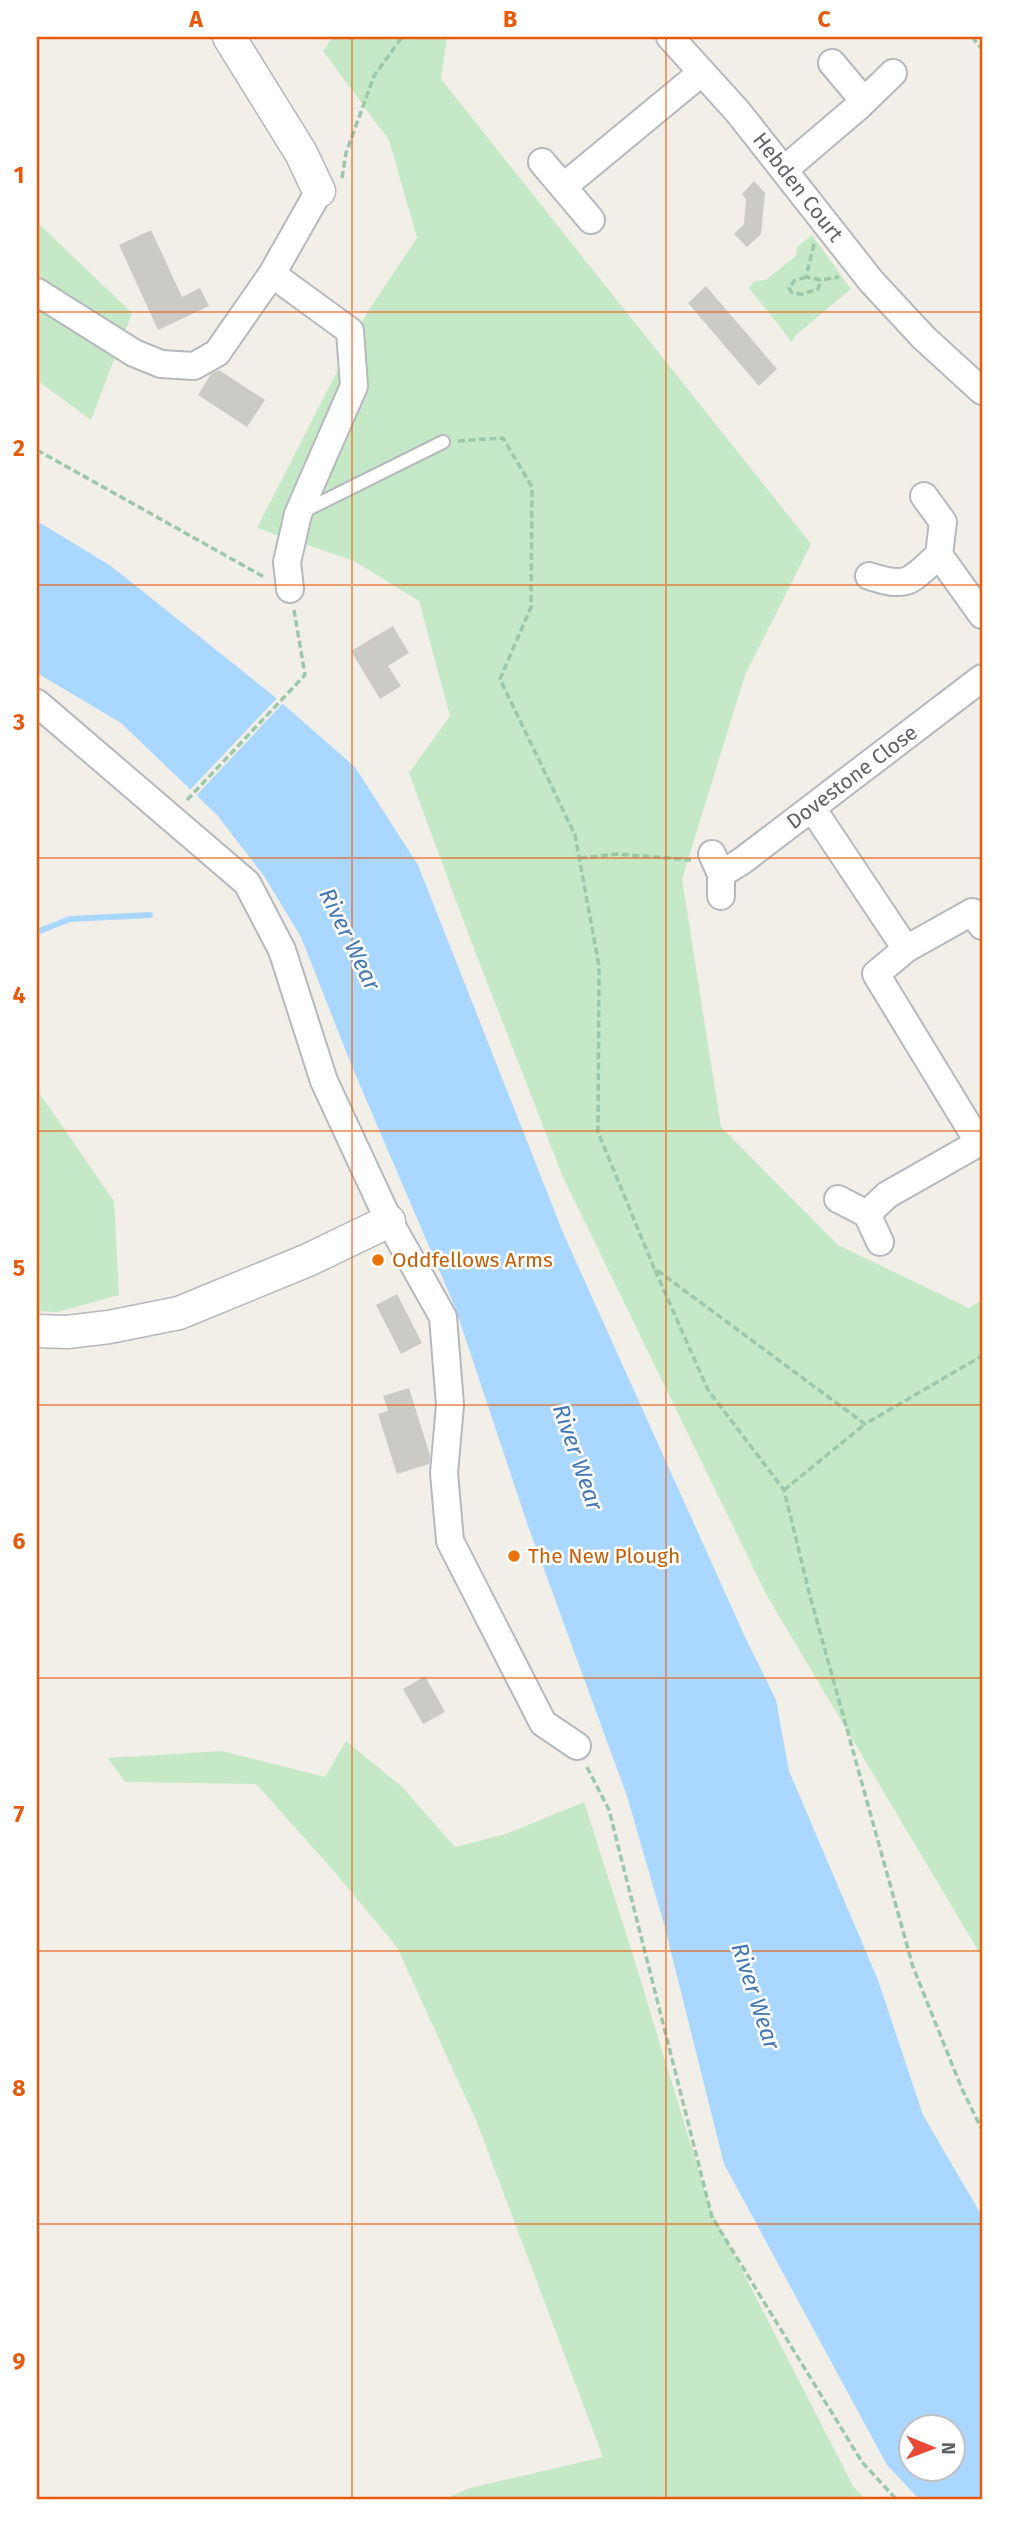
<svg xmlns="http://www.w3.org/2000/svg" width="1019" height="2536" font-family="'Fira Sans',sans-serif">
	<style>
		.green { fill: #c5e8c6 }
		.water { fill: #aad7ff; fill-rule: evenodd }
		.pier { fill: #f1efe8 }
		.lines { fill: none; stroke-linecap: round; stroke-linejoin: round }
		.stream { stroke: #aad7ff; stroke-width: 6 }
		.building { fill: #cccac5 }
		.service-casing { stroke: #b5b8bc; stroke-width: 16 }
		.minor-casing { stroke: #b5b8bc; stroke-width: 30 }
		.tertiary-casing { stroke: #b5b8bc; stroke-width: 35 }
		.path { stroke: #9cc7aa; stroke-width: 3.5; stroke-dasharray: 7 3.5; stroke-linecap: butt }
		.service { stroke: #fff; stroke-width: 12 }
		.minor { stroke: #fff; stroke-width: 26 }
		.tertiary { stroke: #fff; stroke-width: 32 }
		.grid { fill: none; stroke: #e8590c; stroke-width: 2; stroke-opacity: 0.55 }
		.food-dot { fill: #e8710a; stroke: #fff; stroke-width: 2.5 }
		.labels { text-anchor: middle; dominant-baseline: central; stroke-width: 5; stroke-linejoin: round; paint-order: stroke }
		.street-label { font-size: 21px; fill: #5f6368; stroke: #fff }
		.food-label { font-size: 21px; fill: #c56008; stroke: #fff; text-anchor: start }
		.water-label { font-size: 23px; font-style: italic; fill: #4477b3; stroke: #fff }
		.neatline { fill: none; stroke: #e8590c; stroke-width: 2.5 }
		.grid-label { font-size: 23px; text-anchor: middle; font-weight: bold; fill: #e8590c }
	</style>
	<rect width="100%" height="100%" fill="#f1efe8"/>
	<path class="green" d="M333,37H447L441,79L811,544L745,675L682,879L721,1127L838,1245L969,1308L982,1300V1957L766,1594L563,1177L469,936L409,773L450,716L419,601L354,561L257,528L368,311L417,238L389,140L323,51Z
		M37,222L132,313L91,420L37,380Z
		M812,235L851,289L796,335L792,342L749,288L755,281L766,280L796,256L797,247Z
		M37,1090L114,1201L119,1295L57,1312L37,1311Z
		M346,1741L402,1787L455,1847L506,1834L584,1802L632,1952L710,2208L853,2486L865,2499H445L470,2488L603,2457L476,2120L397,1947L332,1869L256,1784L125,1782L108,1758L222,1751L325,1777Z"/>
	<path class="water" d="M37,521L111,566L275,697L355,767L418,865L564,1235L745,1637L776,1700L789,1771L878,1980L923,2115L982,2216V2499H919L887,2465L724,2164L664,1924L627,1796L527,1523L455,1307L353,1069L301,937L264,876L217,815L121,723L37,673ZM911,2428H953V2470H911Z"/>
	<path class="pier" d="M279,696L285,701L194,798L188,792Z"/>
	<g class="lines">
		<path class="stream" d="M37,932L70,919L150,915"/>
	</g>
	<path class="building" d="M754,181L765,193L761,234L747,247L734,234L744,224L746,199L742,194Z
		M151,230L182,297L200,288L209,306L158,330L119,245Z
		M706,286L777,369L759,386L688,303Z
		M219,370L265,400L247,427L198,395L211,374Z
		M393,626L409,653L388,666L401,686L380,699L351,651Z
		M397,1294L422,1343L401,1354L376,1305Z
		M409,1388L430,1455L429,1464L397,1474L378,1414L388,1411L383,1396Z
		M425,1676L445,1712L423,1724L403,1689Z"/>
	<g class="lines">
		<defs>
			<path id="service" d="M302,512L443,442"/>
			<path id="minor" d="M670,37L738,112L871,281L924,338L982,391
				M832,63L864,101
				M542,162L591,220
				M785,169L859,106L893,73
				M563,187L701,73
				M272,274L350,331L354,386L298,514L287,562L290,589
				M37,292L134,353L161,364L194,366L217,353L272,274L319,191
				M939,555L982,615
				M869,576C909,589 910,581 939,555L943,522L924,496
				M37,703L247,883L282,950L324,1081L389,1221L443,1317L450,1405L444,1473L450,1541L543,1723L577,1746
				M812,808L906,949L876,974L979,1143
				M712,854L721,874V896
				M721,874L742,861L982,678
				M906,949L972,912L982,926
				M838,1199L867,1214
				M880,1242L867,1214L887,1195L982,1141"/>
			<path id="tertiary" d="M229,37L301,153L319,191
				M37,1331L67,1332L109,1327L179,1313L308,1260L389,1221"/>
		</defs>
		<use href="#service" class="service-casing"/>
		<use href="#minor" class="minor-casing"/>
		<use href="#tertiary" class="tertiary-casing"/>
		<path class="path" d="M972,37L982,49
			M342,178L346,153L374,76L402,37
			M814,244L806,277L821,280L839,277
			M806,277L794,281L789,288L792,293L802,294L818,289L821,280
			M458,441L503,438L532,487L531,607L500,679L575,835L599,966L598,1132L654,1268L865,1424L982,1356
			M37,450L264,577
			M187,800L305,675L294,610
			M580,858L618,854L691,860
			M655,1270L708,1390L784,1490L810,1596L913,1967L962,2089L982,2130
			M784,1490L865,1424
			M587,1767L609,1810L712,2217L862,2462L896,2499"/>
		<use href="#service" class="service"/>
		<use href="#minor" class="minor"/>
		<use href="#tertiary" class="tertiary"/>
	</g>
	<path class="grid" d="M352,37V2499M666,37V2499M37,312H982M37,585H982M37,858H982M37,1131H982M37,1405H982M37,1678H982M37,1951H982M37,2224H982"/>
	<g class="food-dot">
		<circle cx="378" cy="1260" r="7"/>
		<circle cx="514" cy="1556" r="7"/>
	</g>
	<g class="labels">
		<g class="street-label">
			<text transform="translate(798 187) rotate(52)">Hebden Court</text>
			<text transform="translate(852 777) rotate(-37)">Dovestone Close</text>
		</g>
		<g class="food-label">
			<text x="392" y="1260">Oddfellows Arms</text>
			<text x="528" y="1556">The New Plough</text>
		</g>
		<g class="water-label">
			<text transform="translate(350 939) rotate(64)">River Wear</text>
			<text transform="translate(578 1457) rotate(71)">River Wear</text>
			<text transform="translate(756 1996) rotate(72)">River Wear</text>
		</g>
	</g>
	<rect width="1019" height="2536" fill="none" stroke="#ffffff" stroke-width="77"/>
	<g transform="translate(932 2448) rotate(91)"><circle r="33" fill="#ffffff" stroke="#bfc1c3" stroke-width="2"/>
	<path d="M0-5L12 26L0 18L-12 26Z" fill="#ea4935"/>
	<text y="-10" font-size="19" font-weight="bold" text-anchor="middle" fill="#5f6368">N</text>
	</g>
	<rect x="38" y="38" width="943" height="2460" class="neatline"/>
	<g class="grid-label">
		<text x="196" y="27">A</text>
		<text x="510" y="27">B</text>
		<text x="824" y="27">C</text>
		<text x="19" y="183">1</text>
		<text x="19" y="456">2</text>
		<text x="19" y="730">3</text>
		<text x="19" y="1003">4</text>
		<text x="19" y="1276">5</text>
		<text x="19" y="1549">6</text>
		<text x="19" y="1822">7</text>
		<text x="19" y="2096">8</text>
		<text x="19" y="2369">9</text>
	</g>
</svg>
